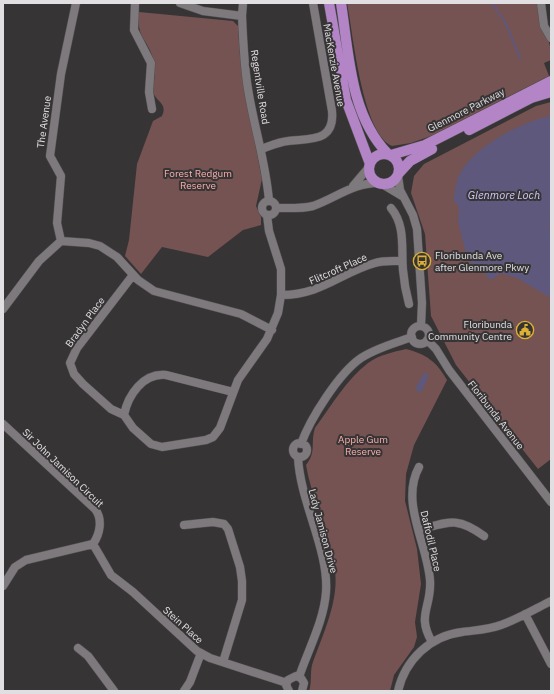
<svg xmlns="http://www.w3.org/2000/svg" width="554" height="694" font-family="'IBM Plex Sans',sans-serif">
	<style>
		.green { fill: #755352 }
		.water { fill: #5f587d }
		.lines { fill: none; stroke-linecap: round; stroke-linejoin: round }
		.stream { stroke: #5f587d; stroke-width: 2 }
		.minor-casing { stroke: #555355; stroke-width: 9 }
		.major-casing { stroke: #555355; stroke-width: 11 }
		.minor { stroke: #7d797c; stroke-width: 8 }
		.major { stroke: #b384c6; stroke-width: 10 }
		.labels { text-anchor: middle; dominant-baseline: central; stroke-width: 4; stroke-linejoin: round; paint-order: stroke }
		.street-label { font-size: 10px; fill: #e1dfe1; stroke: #373436 }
		.park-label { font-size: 10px; fill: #fbafac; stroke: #373436 }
		.poi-label { font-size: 10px; fill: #e1dfe1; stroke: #373436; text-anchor: start }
		.water-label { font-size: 11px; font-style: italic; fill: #cfc6fa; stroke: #373436 }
	</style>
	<rect width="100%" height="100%" fill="#373436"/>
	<path class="green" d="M347,3H537L540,13V26L548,39L551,50V60L544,63L549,76L431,136L411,143L392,146C362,133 353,33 347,3Z
		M139,12L233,21L238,26L240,55L245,91L262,179L256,206L261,217V225L243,230L208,257L162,247L141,274L125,256L129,240L137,164L153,121L162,116C168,103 156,102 153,92C154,81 156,69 153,58C146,36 137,40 139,12Z
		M551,102V459L538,469L456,365L431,316L425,234L411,193L414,176L424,164L536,106Z
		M406,349C426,354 437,362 447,380L414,445L406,474L405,501L417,549L421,584L415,622L417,637L414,647L394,675L390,691H309C312,683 310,674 312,665C322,636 339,602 335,571C331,534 312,501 306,465C317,451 310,444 315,428C331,406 346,380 368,363C379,355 393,352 406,349Z"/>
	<path class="water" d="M551,116V214L549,227L551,233V298L517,278L500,273L492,280L487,277L484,271L468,261L458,222L459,208L457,203H454C454,194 455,186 458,178C469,149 522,121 551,116Z
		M424,373L429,375L421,393L415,389Z"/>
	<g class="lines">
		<path class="stream" d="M492,3L505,22L520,58"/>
		<defs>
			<path id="minor" d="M135,3L134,30L151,63L149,92L152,109
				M180,3L203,11L242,16C243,40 244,65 248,89C254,127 266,163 269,201
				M541,3L544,26L551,38
				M242,16L243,3
				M261,149C270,146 279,142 288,141C309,138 335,143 332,111L313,3
				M398,176L400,190L413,215L417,229L422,303L421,326
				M382,184L402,196
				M353,186L370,166
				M262 208a7 7 0 1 1 14 0a7 7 0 1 1-14 0Z
				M276,208C288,208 300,209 313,206C336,198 354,182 380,183
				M391,208C406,226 401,249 403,270C404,282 406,293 409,304
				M61,241L57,223L61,176L50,156L61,74L76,3
				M61,241L89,243L100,246L117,257L138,280L154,291L241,314L272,330
				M133,275L77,348L70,363L74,374L83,384L111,409L124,415L133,428L151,444L162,447L206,440L213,437L220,428L238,380L267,339L278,313L281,295V269L269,231L267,215
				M281,295C321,295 340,273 375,263C384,260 393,261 402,261
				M3,309L39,261L61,241
				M411 335a9 9 0 1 1 18 0a9 9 0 1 1-18 0Z
				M427,340L436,349L449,370L551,502
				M124,415C128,395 143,373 166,375L233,392
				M3,424L95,509C103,519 100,534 93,544L26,560L15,567L3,586
				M293 450a7 7 0 1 1 14 0a7 7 0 1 1-14 0Z
				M301,444C310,419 339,373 361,358C376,348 395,343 412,337
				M298,457C300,502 329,550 326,592C324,621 308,650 299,677
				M419,467C400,502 427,543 430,580C432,607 416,615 432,642
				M184,525L213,522L224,524L228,529L240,567L242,581V600L223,662
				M419,530C449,522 457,516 484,536
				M93,544L111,575L133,592L197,651L210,658L287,683
				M525,614L551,664
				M78,648L88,656L114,691
				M184,691L190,682L201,653
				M289,691L286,685L288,680L296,676L301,678L304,683L302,691
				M398,691C405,660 430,636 462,632C475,630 488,630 501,625C518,619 535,609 551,601"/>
			<path id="major" d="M329,3L346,100L370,164
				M341,3C349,54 350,115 388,154
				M469,130L531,98L551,92
				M369 169a15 15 0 1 1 30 0a15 15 0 1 1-30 0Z
				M391,155L425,145L551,81
				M399,173L410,161L432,149"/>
		</defs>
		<use href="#minor" class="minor-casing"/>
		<use href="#major" class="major-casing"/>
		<use href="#minor" class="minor"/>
		<use href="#major" class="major"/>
	</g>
	<defs>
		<symbol id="bus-ring" viewBox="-11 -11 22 22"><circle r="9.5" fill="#373436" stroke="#ddb133" stroke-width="1.5"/><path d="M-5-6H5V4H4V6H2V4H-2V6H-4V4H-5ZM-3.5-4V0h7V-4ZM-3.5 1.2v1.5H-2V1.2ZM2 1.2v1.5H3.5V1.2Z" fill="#ddb133"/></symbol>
		<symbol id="civic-ring" viewBox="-11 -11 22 22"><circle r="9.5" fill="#373436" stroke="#ddb133" stroke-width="1.5"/><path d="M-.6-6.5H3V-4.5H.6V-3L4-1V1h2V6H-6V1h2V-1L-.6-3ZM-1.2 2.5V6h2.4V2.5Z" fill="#ddb133"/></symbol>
	</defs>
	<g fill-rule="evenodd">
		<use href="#bus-ring" x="412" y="251" width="20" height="20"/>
		<use href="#civic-ring" x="515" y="320" width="20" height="20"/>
	</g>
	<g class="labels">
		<g class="street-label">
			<text transform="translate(334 65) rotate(80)">MacKenzie Avenue</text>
			<text transform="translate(260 87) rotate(81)">Regentville Road</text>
			<text transform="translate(466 110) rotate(-27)">Glenmore Parkway</text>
			<text transform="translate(44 122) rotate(-82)">The Avenue</text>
			<text transform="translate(338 269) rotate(-24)">Flitcroft Place</text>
			<text transform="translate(85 322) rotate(-54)">Bradyn Place</text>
			<text transform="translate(496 415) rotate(52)">Floribunda Avenue</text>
			<text transform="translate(63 468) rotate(44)">Sir John Jamison Circuit</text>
			<text transform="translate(323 531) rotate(75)">Lady Jamison Drive</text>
			<text transform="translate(431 541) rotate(77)">Daffodil Place</text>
			<text transform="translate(183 625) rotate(42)">Stein Place</text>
		</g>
		<g class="park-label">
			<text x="198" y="173">Forest Redgum<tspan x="198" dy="12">Reserve</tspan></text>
			<text x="363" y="439">Apple Gum<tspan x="363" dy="12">Reserve</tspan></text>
		</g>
		<g class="poi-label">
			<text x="435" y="255">Floribunda Ave<tspan x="435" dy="12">after Glenmore Pkwy</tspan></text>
			<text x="512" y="324" text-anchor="end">Floribunda<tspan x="512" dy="12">Community Centre</tspan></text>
		</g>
		<g class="water-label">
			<text x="504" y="195">Glenmore Loch</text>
		</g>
	</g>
	<rect width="554" height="694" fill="none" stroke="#e1dfe1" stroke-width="8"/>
</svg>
